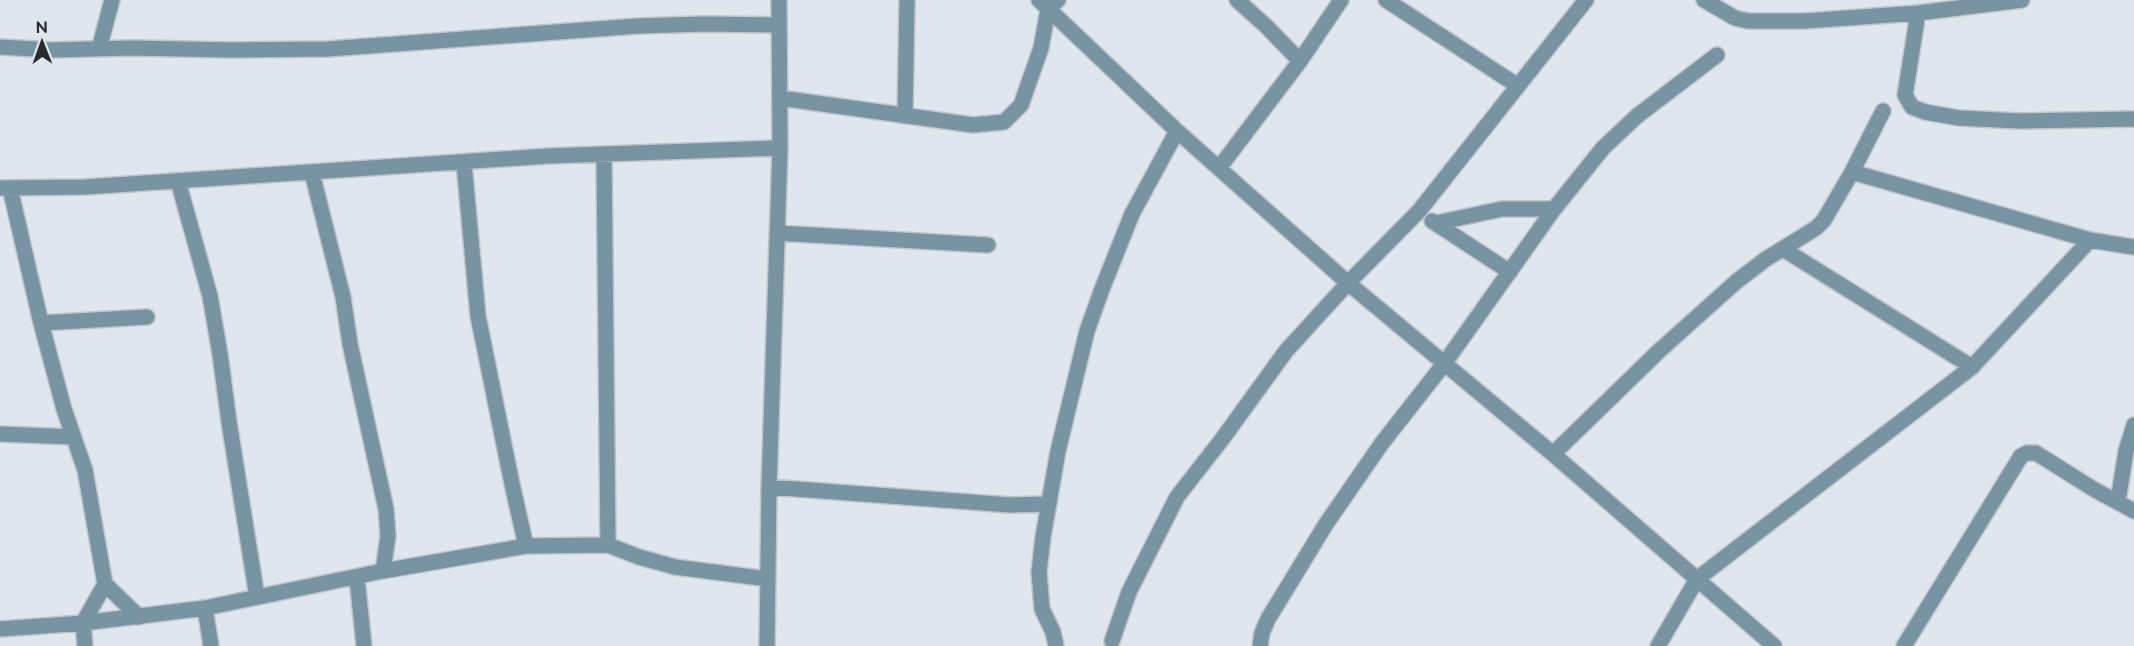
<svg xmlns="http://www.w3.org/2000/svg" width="2134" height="646" font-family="Raleway,sans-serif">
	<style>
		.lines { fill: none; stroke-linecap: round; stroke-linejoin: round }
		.street-casing { stroke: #bfc4cb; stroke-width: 18 }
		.street { stroke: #7893a1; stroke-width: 15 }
	</style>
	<rect width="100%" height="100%" fill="#e0e6ee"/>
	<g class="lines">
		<defs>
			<path id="street" d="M1039,0L1177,131L1348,283L1553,454L1774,646
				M1237,0L1266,26L1300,61
				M1386,0L1518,86
				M1704,0L1735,18L1748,21H1805L1918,13L2022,0
				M1918,13L1905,95L1912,107L1925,112L1959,118L2019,121L2134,119
				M0,47L51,50L132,48L230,50L328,49L638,26L703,24L778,25
				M99,49L112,0
				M780,98L973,125L1004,122L1021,105L1041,48L1048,9L1058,0
				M905,116L907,0
				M464,163L478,316L512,484L526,546
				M1219,168L1300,61L1341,0
				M1852,172L2090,240L2134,247
				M312,173L343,297L350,344L386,509L388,536L383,571
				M178,181L210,296L220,354L229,422L257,597
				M0,188L85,187L548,156L780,148
				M10,188L41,323L64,409L85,470L105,584L139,617
				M1432,221L1510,272
				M1436,223L1502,209H1554
				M777,233L988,245
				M1783,249L1972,367
				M41,323L147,317
				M0,434L74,437
				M1553,454L1659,351L1737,281L1766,259L1816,228L1824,220L1852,172L1883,111
				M769,487L1010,505L1049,504
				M2118,501L2126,451L2134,425
				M608,545L639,557L675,567L768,579
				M357,578L364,646
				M205,608L211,646
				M0,629L83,623L205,608L383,571L526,546L608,545L604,154
				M1112,641L1129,592L1177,497L1223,438L1286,351L1348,283L1419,211L1586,0
				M85,646L83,623L105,584
				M767,646L769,487L780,148L779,0
				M1056,646L1053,632L1042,609L1039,572L1043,537L1058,451L1087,331L1102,289L1132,214L1177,131
				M1260,646L1262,633L1268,619L1326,524L1382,443L1444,364L1554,209L1603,148L1637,116L1717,55
				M1658,646L1697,579L1972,367L2090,240
				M1904,646L2021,456L2027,453H2036L2095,490L2134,511"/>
		</defs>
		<use href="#street" class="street-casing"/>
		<use href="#street" class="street"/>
	</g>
	<g transform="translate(42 42) rotate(359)" stroke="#e0e6ee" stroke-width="4.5" paint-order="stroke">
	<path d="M0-4.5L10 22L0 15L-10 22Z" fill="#282a2d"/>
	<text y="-9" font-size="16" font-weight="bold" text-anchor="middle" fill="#282a2d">N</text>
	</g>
</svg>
